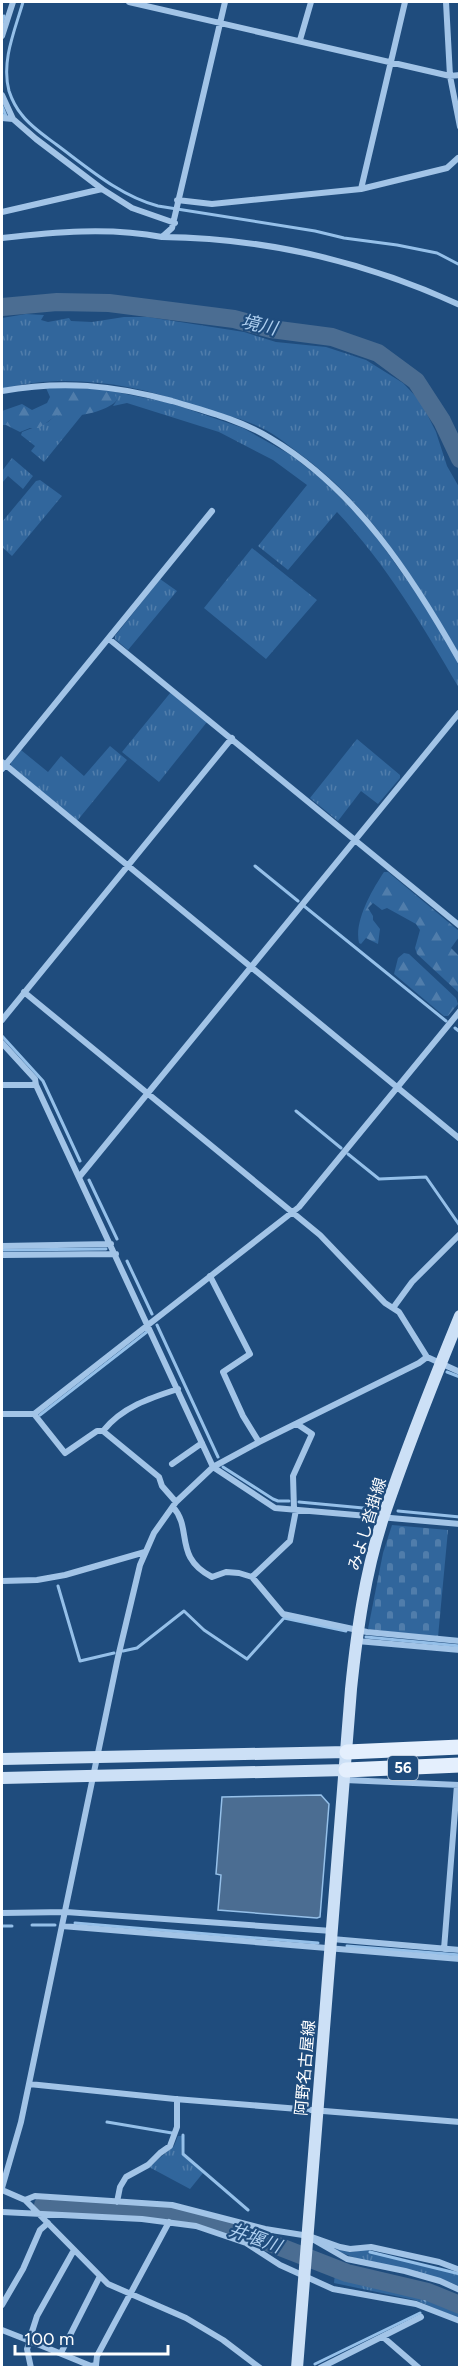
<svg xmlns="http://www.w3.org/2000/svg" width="461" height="2369" font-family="Figtree,'Noto Sans JP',sans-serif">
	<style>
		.grass { fill: url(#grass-tufts) }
		.forest { fill: url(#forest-firs) }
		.cemetery { fill: url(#cemetery-stones) }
		.water { fill: #4b6d92; stroke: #95c0e9; stroke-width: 1.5 }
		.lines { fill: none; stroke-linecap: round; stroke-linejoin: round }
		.stream { stroke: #95c0e9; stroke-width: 3 }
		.river { stroke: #4b6d92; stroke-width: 18 }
		.street { stroke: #a2c4e7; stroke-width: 6 }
		.secondary { stroke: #cce0f6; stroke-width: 12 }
		.primary { stroke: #e4effd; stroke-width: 15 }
		.labels { text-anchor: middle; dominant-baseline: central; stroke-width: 4.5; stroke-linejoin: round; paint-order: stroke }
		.shield { fill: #1f4c7d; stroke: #bcc9d8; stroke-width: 1.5 }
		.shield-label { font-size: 15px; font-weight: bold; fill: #fff }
		.street-label { font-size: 16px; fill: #fff; stroke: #1f4c7d }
		.water-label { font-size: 18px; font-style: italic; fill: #adceef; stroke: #1f4c7d }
	</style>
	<defs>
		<pattern id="grass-tufts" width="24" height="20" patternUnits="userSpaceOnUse" patternTransform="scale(1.5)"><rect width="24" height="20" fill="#31669c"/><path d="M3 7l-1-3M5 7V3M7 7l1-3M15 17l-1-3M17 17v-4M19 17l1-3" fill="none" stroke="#507dab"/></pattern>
		<pattern id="forest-firs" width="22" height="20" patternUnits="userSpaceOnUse" patternTransform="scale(1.5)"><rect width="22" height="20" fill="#31669c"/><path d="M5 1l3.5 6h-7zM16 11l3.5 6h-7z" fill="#507dab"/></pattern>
		<pattern id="cemetery-stones" width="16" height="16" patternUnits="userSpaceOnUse" patternTransform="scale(1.5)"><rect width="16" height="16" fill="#31669c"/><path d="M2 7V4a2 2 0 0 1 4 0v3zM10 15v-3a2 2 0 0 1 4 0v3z" fill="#507dab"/></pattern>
	</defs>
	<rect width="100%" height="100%" fill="#1f4c7d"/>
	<path class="grass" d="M26,314L44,315L41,320L48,322L69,318L71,321L92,322L124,317H148L244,332L276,342L326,347L366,360L403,383L421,402L436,432L447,466L459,487V655C416,580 371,506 300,454C288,445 276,435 262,428C239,417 213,412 189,404C130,383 63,373 2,389V318Z
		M106,390L170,403L243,428L291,455L325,482L370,528L424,604L459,663V688C423,626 386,564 337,512L288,570L258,546L307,485L273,460L219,432L127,403L113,406L117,400Z
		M57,414L82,415L44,462L31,451L35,446L21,435L22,432L48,422Z
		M12,458L33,476L23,489L8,476L2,483V471Z
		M40,480L62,496L12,556L2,547V522L36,481Z
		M252,548L317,600L266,659L204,608Z
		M160,579L177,591L128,650L115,639V636Z
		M171,692L207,722L159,782L122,752Z
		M357,739L400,775V778L378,804L361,791L338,821L310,798Z
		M110,746L127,760L77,821L11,766V762L21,750L48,772L61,756L84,776Z
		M178,2136H182L181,2154L203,2173L190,2189L149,2167L174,2146Z
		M330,2247L351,2252L369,2249L370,2253L440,2268L459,2275V2286C418,2267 370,2269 330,2247Z
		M335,2273L425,2294L423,2299L426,2301L428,2295L459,2308V2318L415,2300L334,2283Z"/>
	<path class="forest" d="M48,386L106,390L114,392L117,400C108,412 72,419 57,415L39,428H30L20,432L6,425H2V411L22,404L32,410L47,403L50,397L46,388Z
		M384,872H388L459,931V937L451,948L459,956V993L417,954L415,948L420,930L416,924L387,908L382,910L373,903L368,908L373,916V920L380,929L378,944L366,938L361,944L359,943C354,921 372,890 384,872Z
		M404,953L409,954L456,998L458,1004L448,1016H444L394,974L398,958Z"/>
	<path class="cemetery" d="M392,1525L448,1530L438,1637L368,1629L383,1553Z"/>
	<path class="water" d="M321,1795L329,1804L320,1917L317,1918L218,1910L221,1875L216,1874L222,1797Z"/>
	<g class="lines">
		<path class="stream" d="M23,2C15,30 1,61 9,91C12,100 16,108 22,115C31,127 45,136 57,145C88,168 120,196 158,206L315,231L344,238L397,245L437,253L460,265
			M2,23L4,16
			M2,106L6,116L2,115
			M255,866L298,901
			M304,906L446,1021
			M455,1028L460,1032
			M2,1036L43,1081L80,1161
			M296,1111L341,1148
			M348,1154L379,1179L426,1177L460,1226
			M89,1180L117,1239
			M2,1250L106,1249
			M127,1261L152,1314
			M157,1325L218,1457
			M447,1372L460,1377
			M40,1415L148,1331
			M223,1467L273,1499L278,1501H289
			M299,1502L374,1509
			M398,1511L460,1517
			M58,1586L80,1661L114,1653
			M366,1637L460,1646
			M123,1651L137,1648L184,1611L204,1630L247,1659L284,1618L346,1631
			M75,1923L318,1943
			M32,1925H55
			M2,1926H12
			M347,1946L460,1955
			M107,2122L172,2133
			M183,2135V2154L248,2210
			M370,2252L460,2274
			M425,2300L428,2292
			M315,2364L420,2313"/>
		<path class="river" d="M2,307L57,302L109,303L234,319L271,329L332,337L378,353L416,381L442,421L460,459
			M43,2205L165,2212L229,2227L347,2273L428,2292L460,2305"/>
		<path class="street" d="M129,2L450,76L460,75
			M446,2L450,76L460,127
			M2,36L13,2
			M300,40L311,2
			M2,95L13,119L36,139L102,189L132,208L175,223
			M2,118L13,119
			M361,189L405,2
			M177,200L212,204L361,189L447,168L458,158
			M2,212L102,189
			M162,237C264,238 366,262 460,305
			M2,238C54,232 109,227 162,237L172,228L225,2
			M2,391C62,380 113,385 172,401C205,411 241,420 270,438C356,489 412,576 460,661
			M109,639L460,926
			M2,762L460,1139
			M2,769L212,511
			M24,992L320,1235L385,1303L399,1312L427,1357L460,1372
			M2,1020L232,738
			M2,1043L35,1079L36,1085
			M2,1085H36L213,1467L275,1508L460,1524
			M80,1176L459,713
			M2,1246L111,1244
			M2,1255L116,1254
			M210,1276L250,1354L223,1372L243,1416L259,1442
			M393,1308L412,1282L460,1234
			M2,1414H34L299,1207L460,1011
			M34,1414L65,1453L97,1431H103L159,1477L162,1486L176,1502
			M103,1431C122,1407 150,1398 178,1389
			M172,1464L202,1443
			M173,1507C193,1529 173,1557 212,1577L226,1572L239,1573L252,1577L283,1614L367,1632L460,1641
			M294,1509L293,1476L312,1434L297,1424
			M252,1577L290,1541L296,1510
			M2,1581L37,1580L65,1575L145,1552
			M357,1641L460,1650
			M345,1780L459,1785
			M2,1913L66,1912L332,1931
			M62,1926L460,1959
			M332,1939L460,1950
			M444,1949L457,1785
			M29,2084L175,2099L460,2122
			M2,2188L21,2122L118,1657L140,1565L154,1533L176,1502L213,1467L259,1442L419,1363L427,1357
			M2,2190L25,2200L108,2284L186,2318L223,2340L260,2368
			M25,2200L35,2196L172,2205L265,2229L309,2236L340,2247L350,2249L371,2247L439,2262L460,2270
			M117,2202L120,2187L126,2177L148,2165L160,2153L170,2146L177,2127V2099
			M2,2212L142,2219L196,2226L246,2243L280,2265L333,2289L416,2304L460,2321
			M314,2240L347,2259L405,2271L440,2281L460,2290
			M2,2305L23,2269L40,2230L48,2223
			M2,2330L30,2341
			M383,2337L419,2368
			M29,2341L37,2316L74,2250
			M61,2353L100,2276
			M96,2365L97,2356L113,2326L169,2222
			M31,2368L27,2349L30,2341L91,2366L96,2365V2368
			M320,2368L421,2317"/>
		<path class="secondary" d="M2,1759L347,1752
			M2,1778L346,1770
			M297,2368L351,1689C357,1631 365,1573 383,1518C406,1450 433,1382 460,1316"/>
		<path class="primary" d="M347,1752L460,1747
			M346,1770L460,1765"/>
	</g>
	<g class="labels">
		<rect class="shield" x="388" y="1756" width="30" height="24" rx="4.5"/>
		<g class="shield-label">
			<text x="403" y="1768">56</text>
		</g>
		<g class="street-label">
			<text transform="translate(367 1524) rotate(-73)">みよし沓掛線</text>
			<text transform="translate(305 2068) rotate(-85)">阿野名古屋線</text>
		</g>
		<g class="water-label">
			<text transform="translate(259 325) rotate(13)">境川</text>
			<text transform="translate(255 2238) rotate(20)">井堰川</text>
		</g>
	</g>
	<rect width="461" height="2369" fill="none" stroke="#ffffff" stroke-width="6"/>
	<path d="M15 2345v9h153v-9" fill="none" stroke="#ffffff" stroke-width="3"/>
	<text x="24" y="2345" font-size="18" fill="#ffffff" stroke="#1f4c7d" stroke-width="4.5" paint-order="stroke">100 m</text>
</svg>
